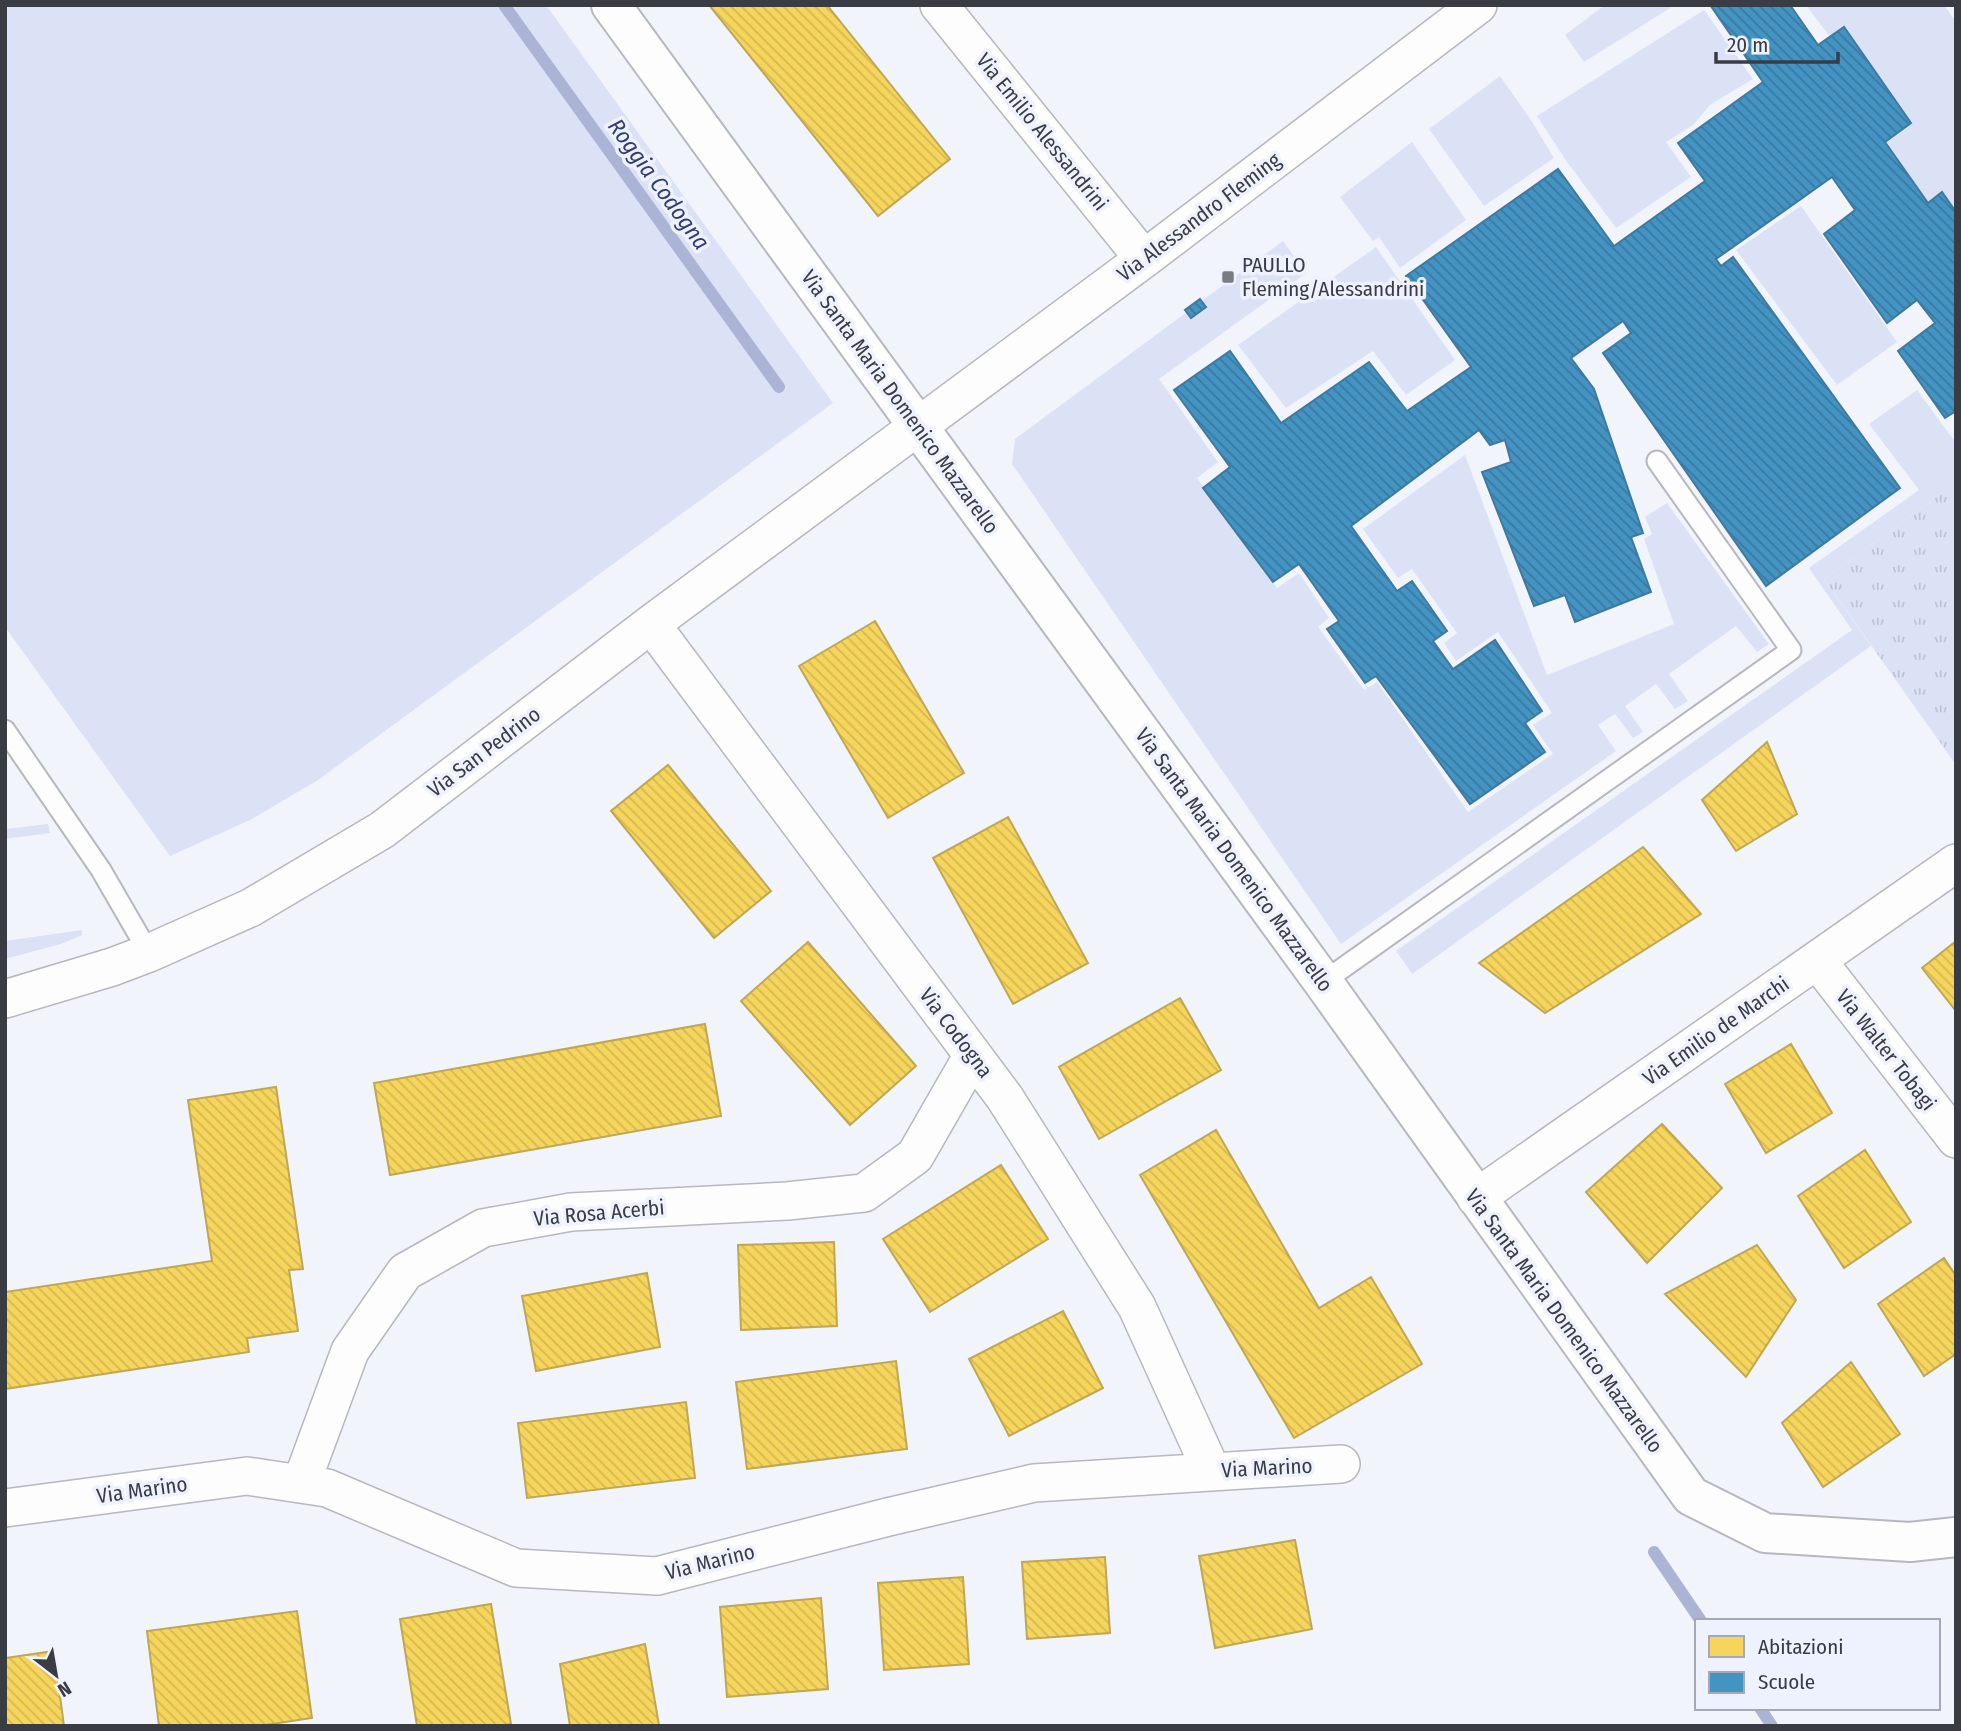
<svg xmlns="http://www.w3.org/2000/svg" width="1961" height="1731" font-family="'Fira Sans Condensed',sans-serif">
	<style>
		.green { fill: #dce2f6 }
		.park { fill: url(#park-tufts) }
		.homes { fill: url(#homes-back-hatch); stroke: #bea755; stroke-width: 2 }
		.schools { fill: url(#schools-back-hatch); stroke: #40799d; stroke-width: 2 }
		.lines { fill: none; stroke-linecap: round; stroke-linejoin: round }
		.stream { stroke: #abb4d4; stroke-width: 12 }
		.service-casing { stroke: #b6b8be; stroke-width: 23 }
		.minor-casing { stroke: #b6b8be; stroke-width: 40 }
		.tertiary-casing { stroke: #b6b8be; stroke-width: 42 }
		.service { stroke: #fdfdfe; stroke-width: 19 }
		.minor { stroke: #fdfdfe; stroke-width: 37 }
		.tertiary { stroke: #fdfdfe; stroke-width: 38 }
		.poi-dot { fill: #7a7c84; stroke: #eef2ff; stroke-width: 2.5 }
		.labels { text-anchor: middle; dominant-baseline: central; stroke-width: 7; stroke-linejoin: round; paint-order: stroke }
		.street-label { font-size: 21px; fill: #3a3c44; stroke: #eef2ff }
		.poi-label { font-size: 21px; fill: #3a3c44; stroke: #eef2ff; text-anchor: start }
		.water-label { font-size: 23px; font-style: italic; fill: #323d76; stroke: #eef2ff }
	</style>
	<defs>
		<pattern id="park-tufts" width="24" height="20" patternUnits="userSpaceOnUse" patternTransform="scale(1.75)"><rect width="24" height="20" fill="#dce2f6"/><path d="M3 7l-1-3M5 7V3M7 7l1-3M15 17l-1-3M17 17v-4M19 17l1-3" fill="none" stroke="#bec3d4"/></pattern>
		<pattern id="homes-back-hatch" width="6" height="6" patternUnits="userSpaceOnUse" patternTransform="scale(1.75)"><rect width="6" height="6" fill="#f6d55c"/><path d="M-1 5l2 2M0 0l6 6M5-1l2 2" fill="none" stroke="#d4b851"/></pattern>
		<pattern id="schools-back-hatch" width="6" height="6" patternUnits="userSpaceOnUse" patternTransform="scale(1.75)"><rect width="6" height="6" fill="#4393c3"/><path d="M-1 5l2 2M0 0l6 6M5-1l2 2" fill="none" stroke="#3979a0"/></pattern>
	</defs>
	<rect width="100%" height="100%" fill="#f2f4fb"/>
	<path class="green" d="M5,5H546L833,403L318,780L250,820L170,856L5,627Z
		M1605,5H1675L1584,62L1565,35Z
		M1806,5H1944L1956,22V212L1928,203L1885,142L1830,37Z
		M1704,10L1753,79L1710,105L1693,125L1666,142L1691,177L1616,228L1567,162L1537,116Z
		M1500,76L1529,117L1554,158L1484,206L1429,129Z
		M1412,142L1466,220L1400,268L1379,237L1373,241L1340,197Z
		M1801,206L1897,342L1837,385L1736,250Z
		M1283,241L1306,273L1159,379L1218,462L1197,478L1277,588L1299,573L1329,618L1318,627L1364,690L1377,682L1468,812L1553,754L1533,725L1552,713L1498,632L1456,661L1444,643L1457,633L1412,569L1398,578L1363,529L1465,455L1547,675L1674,624L1644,539L1652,534L1645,517L1667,503L1769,644L1757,652L1736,626L1669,674L1688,701L1675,709L1656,684L1625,706L1643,732L1633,738L1615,714L1598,725L1616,751L1341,944L1012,464L1015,439Z
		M1376,247L1455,360L1406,395L1373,351L1286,408L1238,345Z
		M1917,390L1956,443V483L1824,579L1871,646L1412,974L1396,951L1852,630L1809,568L1919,490L1869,424Z
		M48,824L50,833L5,839V829Z
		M82,930V935L61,944L5,959V941Z"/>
	<path class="park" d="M1956,483V765L1824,579Z"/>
	<path class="homes" d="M709,5H827L950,159L878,216Z
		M875,621L964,773L888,818L799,666Z
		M1767,742L1797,814L1736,851L1702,800Z
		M668,765L771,891L714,938L611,811Z
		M1008,817L1088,963L1013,1004L933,858Z
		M1643,847L1701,914L1545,1013L1479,963Z
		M1956,941V1011L1922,968Z
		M808,942L916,1066L850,1125L741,1001Z
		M1180,998L1221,1070L1099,1139L1059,1067Z
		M705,1024L721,1116L390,1175L374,1083Z
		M1791,1044L1832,1113L1766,1153L1725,1084Z
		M276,1087L303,1269L289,1270L298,1331L247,1338L249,1352L5,1389V1292L212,1261L188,1100Z
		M1662,1124L1722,1188L1647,1263L1586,1192Z
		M1216,1130L1319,1308L1371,1277L1422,1364L1294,1438L1140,1175Z
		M1865,1150L1911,1222L1844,1268L1798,1196Z
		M1001,1165L1048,1239L930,1312L883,1239Z
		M834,1242L837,1326L741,1330L738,1245Z
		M1757,1245L1796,1300L1746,1377L1665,1294Z
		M1944,1258L1956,1276V1354L1924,1376L1878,1304Z
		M647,1273L660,1347L536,1371L522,1296Z
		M1063,1311L1103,1388L1009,1436L969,1359Z
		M896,1361L907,1449L747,1469L736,1382Z
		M1851,1362L1900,1434L1823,1487L1782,1423Z
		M686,1402L695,1478L527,1498L518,1423Z
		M1295,1540L1312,1629L1215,1648L1199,1556Z
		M1105,1557L1110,1633L1027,1639L1022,1562Z
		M963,1577L969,1664L884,1670L878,1583Z
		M821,1598L828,1689L727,1697L720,1607Z
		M491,1604L511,1724L497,1726H417L400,1619Z
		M297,1611L312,1718L259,1726H159L147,1631Z
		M645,1644L659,1725L570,1726L560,1664Z
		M54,1651L64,1726H5V1658Z"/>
	<path class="schools" d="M1712,5H1790L1818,45L1844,27L1911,123L1885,142L1928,203L1942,192L1956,212V411L1945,418L1898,351L1935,323L1917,300L1887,323L1824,234L1855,210L1832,177L1716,259L1721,266L1733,257L1900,488L1766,586L1603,353L1631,333L1623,321L1571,358L1594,389L1643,533L1631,537L1651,592L1575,622L1565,595L1534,606L1482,472L1511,462L1505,440L1490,445L1479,430L1351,526L1397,591L1412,581L1447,631L1433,641L1453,669L1495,640L1542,711L1525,723L1545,752L1470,804L1376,676L1365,683L1327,629L1339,621L1299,564L1273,582L1203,488L1230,467L1174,390L1230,351L1281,423L1369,362L1407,411L1471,367L1406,276L1558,169L1614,246L1705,181L1678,143L1763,82L1711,6Z
		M1200,299L1206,307L1191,318L1185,310Z"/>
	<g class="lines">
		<path class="stream" d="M504,5L779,387
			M1654,1552L1701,1621
			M1760,1708L1772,1726"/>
		<defs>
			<path id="service" d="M5,730L101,870L149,953
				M1323,982L1791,650L1657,461"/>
			<path id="minor" d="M939,5L1144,259
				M651,624L1005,1098L1137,1307L1212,1472
				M1817,960L1956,1139
				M5,999L112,967L149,953L250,908L382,830L651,624L1144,259L1478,5
				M1476,1198L1956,863
				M301,1484L350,1351L405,1272L483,1228L571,1212L787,1201L864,1193L915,1156L973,1055
				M5,1508L247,1476L327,1488L516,1568L657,1576L888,1517L1034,1483L1341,1464"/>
			<path id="tertiary" d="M611,5L1323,982L1691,1496L1765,1533L1910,1542L1956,1537"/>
		</defs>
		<use href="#service" class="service-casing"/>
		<use href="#minor" class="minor-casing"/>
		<use href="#tertiary" class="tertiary-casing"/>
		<use href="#service" class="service"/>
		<use href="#minor" class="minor"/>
		<use href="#tertiary" class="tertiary"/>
	</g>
	<rect class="poi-dot" x="1221" y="270" width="14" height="14" rx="3.5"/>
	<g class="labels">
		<g class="street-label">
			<text transform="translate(1042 132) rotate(51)">Via Emilio Alessandrini</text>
			<text transform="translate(1199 217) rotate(-37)">Via Alessandro Fleming</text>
			<text transform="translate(900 402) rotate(54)">Via Santa Maria Domenico Mazzarello</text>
			<text transform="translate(484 752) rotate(-37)">Via San Pedrino</text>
			<text transform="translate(1234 860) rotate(54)">Via Santa Maria Domenico Mazzarello</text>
			<text transform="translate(1716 1031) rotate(-35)">Via Emilio de Marchi</text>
			<text transform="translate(956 1033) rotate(53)">Via Codogna</text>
			<text transform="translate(1886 1050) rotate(52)">Via Walter Tobagi</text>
			<text transform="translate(599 1213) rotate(-5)">Via Rosa Acerbi</text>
			<text transform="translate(1564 1321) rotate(54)">Via Santa Maria Domenico Mazzarello</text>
			<text transform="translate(1267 1468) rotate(-3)">Via Marino</text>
			<text transform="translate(142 1490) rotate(-8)">Via Marino</text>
			<text transform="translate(710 1562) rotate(-14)">Via Marino</text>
		</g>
		<g class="poi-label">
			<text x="1242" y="265">PAULLO<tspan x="1242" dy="24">Fleming/Alessandrini</tspan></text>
		</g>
		<g class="water-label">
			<text transform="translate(659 184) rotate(54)">Roggia Codogna</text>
		</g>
	</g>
	<rect width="1961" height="1731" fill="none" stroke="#3a3c44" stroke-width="14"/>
	<rect x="1695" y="1619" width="245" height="91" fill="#eef2ff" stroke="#a6a9b4" stroke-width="2"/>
	<rect x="1709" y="1636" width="35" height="21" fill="#f6d55c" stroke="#a6a9b4" stroke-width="2"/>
	<text x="1758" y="1654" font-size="21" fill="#3a3c44">Abitazioni</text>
	<rect x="1709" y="1672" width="35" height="21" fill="#4393c3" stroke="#a6a9b4" stroke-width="2"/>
	<text x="1758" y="1689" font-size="21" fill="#3a3c44">Scuole</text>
	<g transform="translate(56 1675) rotate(149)" stroke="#eef2ff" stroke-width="5" paint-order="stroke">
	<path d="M0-5L12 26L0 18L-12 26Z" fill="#3a3c44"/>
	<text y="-10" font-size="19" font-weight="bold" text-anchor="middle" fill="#3a3c44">N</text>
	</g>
	<path d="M1716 52v10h122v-10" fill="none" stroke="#3a3c44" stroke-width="3.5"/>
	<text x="1727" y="52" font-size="21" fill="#3a3c44" stroke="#eef2ff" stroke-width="5" paint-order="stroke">20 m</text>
</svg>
